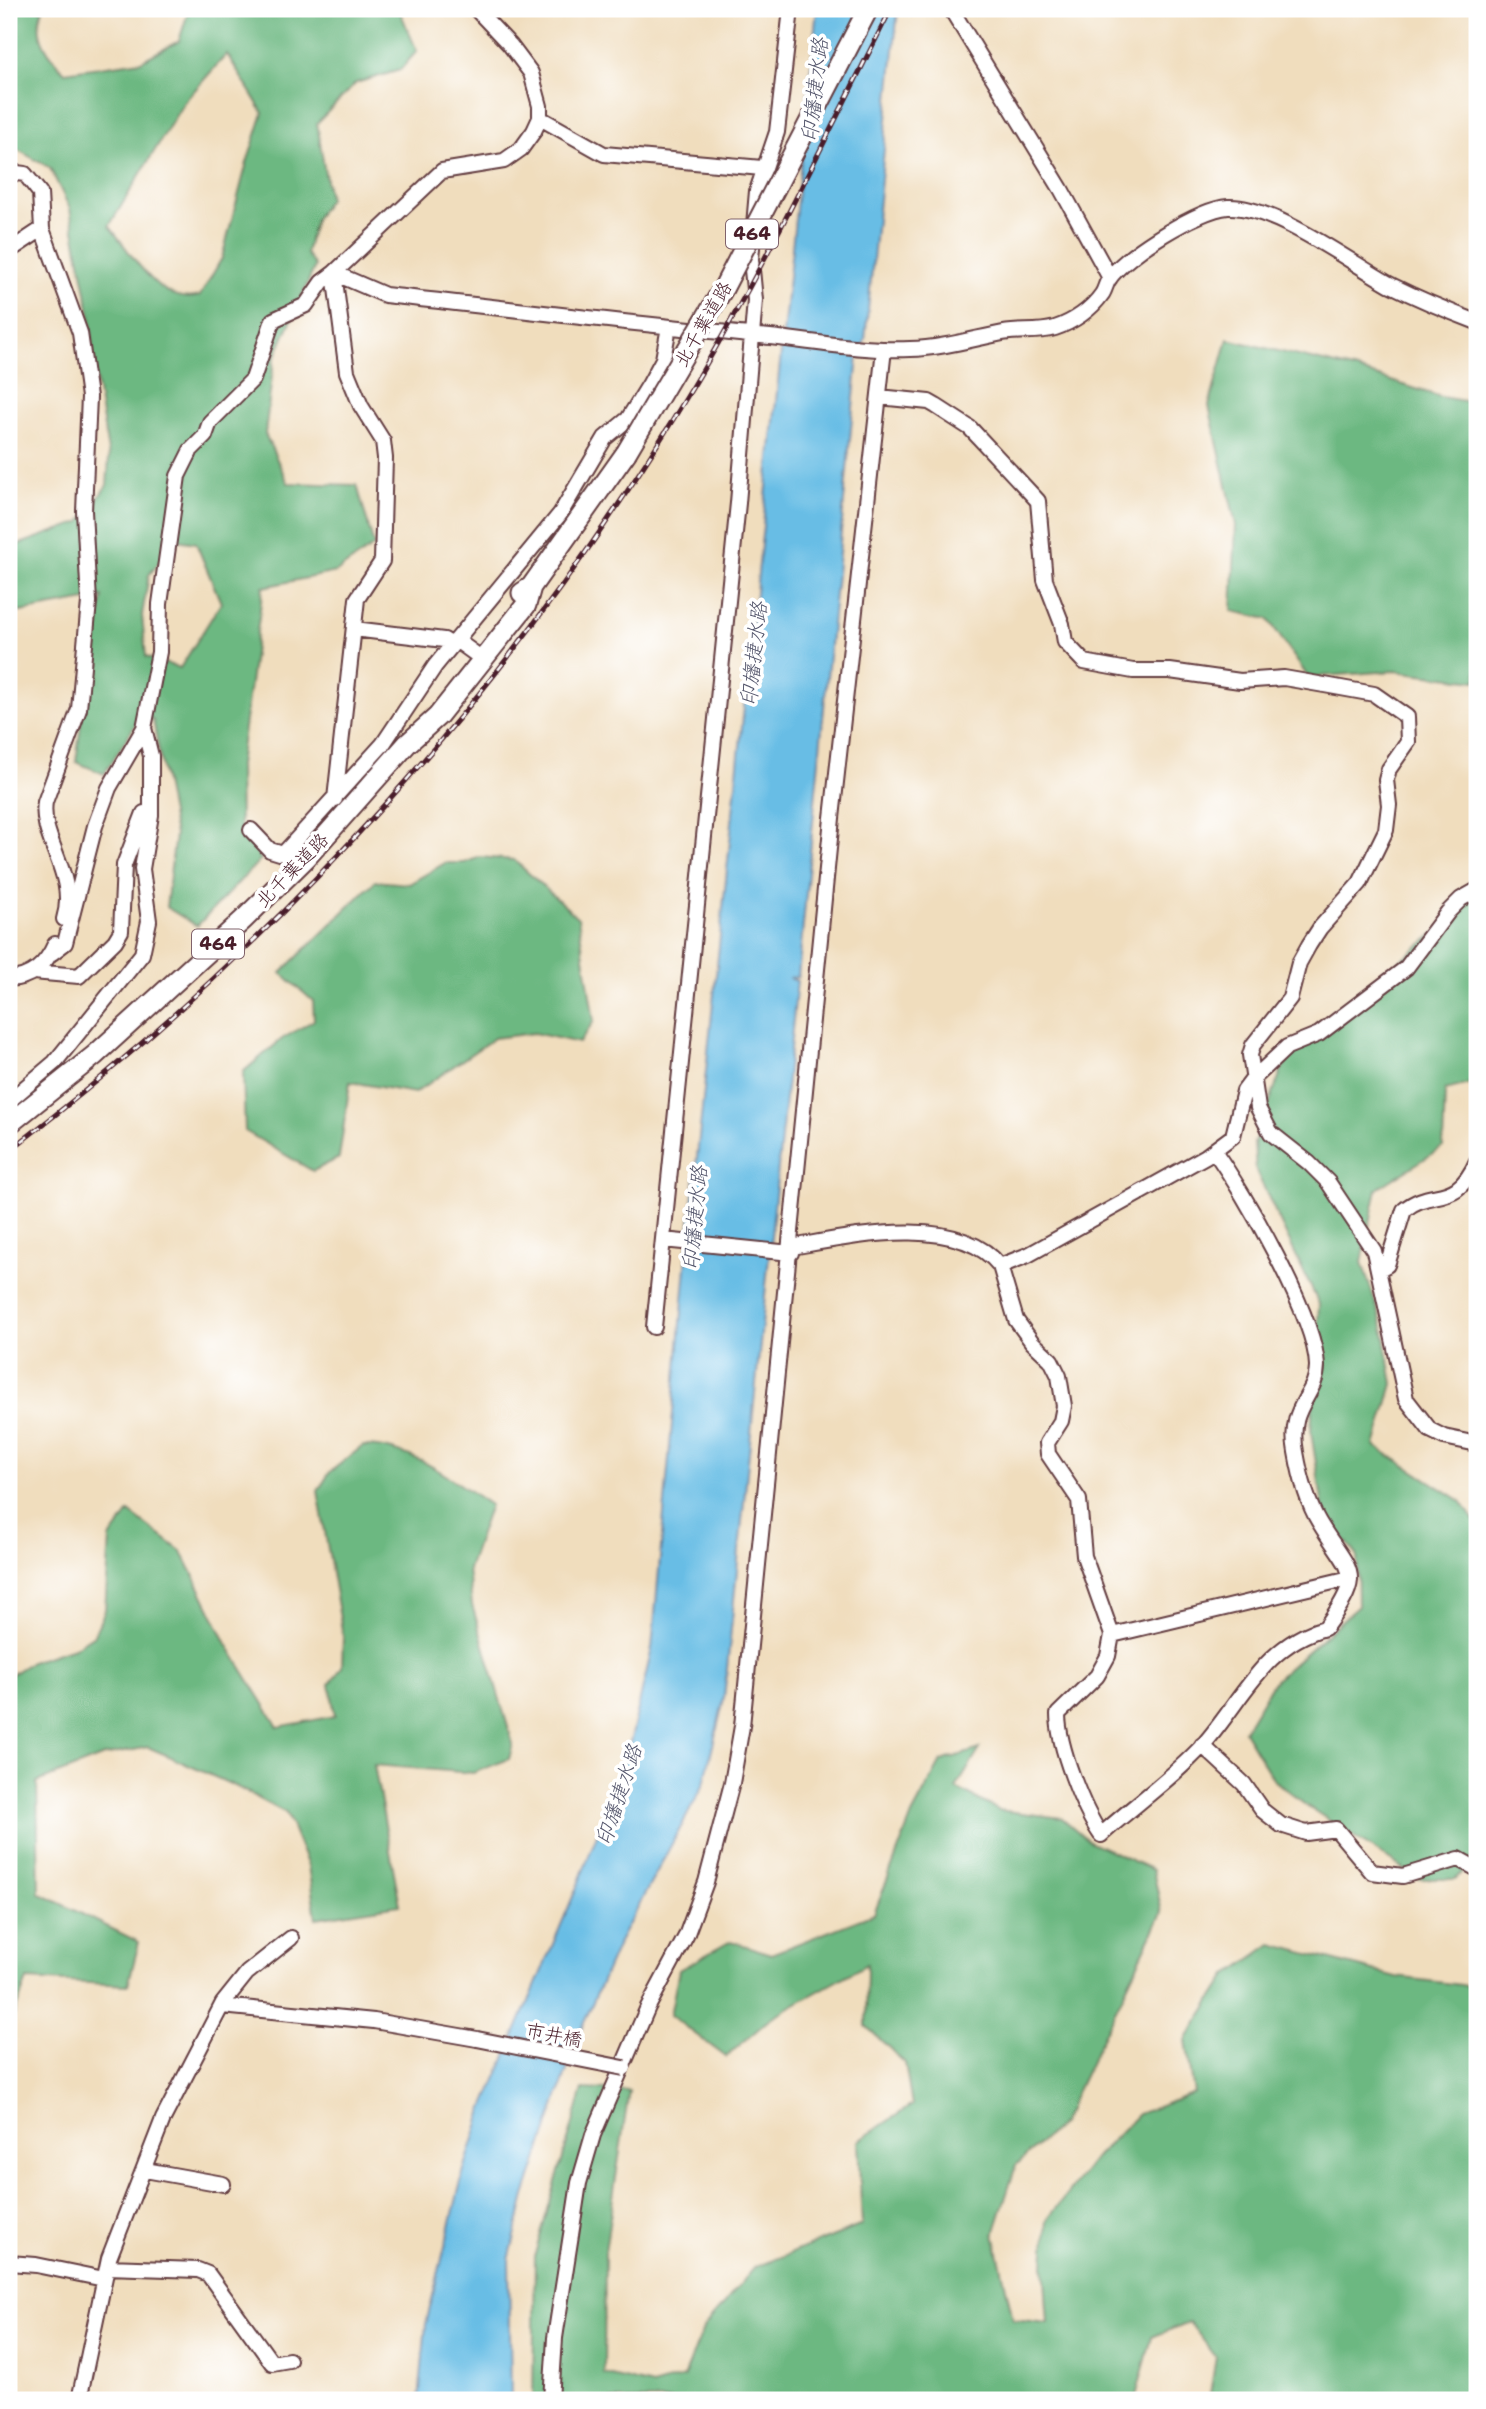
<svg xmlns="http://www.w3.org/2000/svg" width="1486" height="2409" font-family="'Shantell Sans','Klee One',sans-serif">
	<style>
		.forest { fill: #6cb881; stroke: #5b6c56; stroke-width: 2; fill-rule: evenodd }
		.water { fill: #68bde5; stroke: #596e88; stroke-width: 2 }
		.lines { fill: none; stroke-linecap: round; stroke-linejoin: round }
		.minor-casing { stroke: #633c41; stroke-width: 18 }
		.highway-casing { stroke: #633c41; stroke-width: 23 }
		.minor { stroke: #fff; stroke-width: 14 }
		.highway { stroke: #fff; stroke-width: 19 }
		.rail-casing { stroke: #4a1f2b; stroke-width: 5 }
		.rail { stroke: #fff; stroke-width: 2.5; stroke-dasharray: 8; stroke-linecap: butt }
		.minor-bridge-casing { stroke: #633c41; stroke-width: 18; stroke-linecap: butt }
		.highway-bridge-casing { stroke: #633c41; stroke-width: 23; stroke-linecap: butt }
		.minor-bridge { stroke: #fff; stroke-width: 14 }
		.highway-bridge { stroke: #fff; stroke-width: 19 }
		.labels { text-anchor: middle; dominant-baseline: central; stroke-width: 7; stroke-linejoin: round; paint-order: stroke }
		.shield { fill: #fff; stroke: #80626b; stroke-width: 2 }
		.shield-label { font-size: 18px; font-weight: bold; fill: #4a1f2b }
		.street-label { font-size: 19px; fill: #4a1f2b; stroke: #fff }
		.water-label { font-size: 21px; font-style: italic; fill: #54566c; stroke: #fff }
	</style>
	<rect width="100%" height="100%" fill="#fff"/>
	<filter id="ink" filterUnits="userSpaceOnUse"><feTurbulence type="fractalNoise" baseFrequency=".0143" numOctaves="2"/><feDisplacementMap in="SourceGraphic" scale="14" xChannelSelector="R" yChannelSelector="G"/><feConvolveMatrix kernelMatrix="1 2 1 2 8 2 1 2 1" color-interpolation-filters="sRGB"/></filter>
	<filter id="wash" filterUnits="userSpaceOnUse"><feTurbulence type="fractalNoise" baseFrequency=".00686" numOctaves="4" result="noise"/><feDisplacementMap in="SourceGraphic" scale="28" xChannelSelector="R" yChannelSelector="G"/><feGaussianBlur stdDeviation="1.57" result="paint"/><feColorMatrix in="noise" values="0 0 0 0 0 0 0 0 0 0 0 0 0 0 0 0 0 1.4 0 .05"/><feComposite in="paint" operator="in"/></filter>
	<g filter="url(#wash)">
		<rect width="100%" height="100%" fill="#f0ddbd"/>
		<path class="forest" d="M9,9H43C32,34 48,55 65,72L141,61L179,41L189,9H399L417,51L400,70L356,83L317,123L329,199L315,219L306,253L315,266L274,360L265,434L288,483L357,485L374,546L336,572L263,587L239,765L240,826L261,859L197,926L166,907L175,835L153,720L142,714L104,774L76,762L89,661L103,597L9,614V548L81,522L107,485L109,458L94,367L90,314L70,209L50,168L9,145ZM227,54L263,113L246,166L222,258L200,296C159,308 133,254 109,226L184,102ZM177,540L196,543L221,603L180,668L146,657L142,615L149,575Z
			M1228,339L1357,370L1441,397L1477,403V681L1395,671L1308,677L1268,619L1232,611L1236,525L1209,406Z
			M480,857L514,860L578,918L594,1021L579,1043L534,1033L494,1038L415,1093L350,1082L339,1158L313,1171L245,1131L243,1072L282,1039L314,1020L313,1001L281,973L375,881L409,884L445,863H464Z
			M1477,879V1082L1445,1090L1443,1147L1377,1189L1362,1262L1383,1326L1393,1384L1375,1446L1461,1501L1477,1525V1860L1455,1879H1419L1304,1804L1273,1779L1244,1731L1275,1680L1358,1606L1357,1555L1324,1514L1311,1432L1319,1304L1256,1171L1254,1143L1282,1069L1305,1036L1439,930Z
			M363,1446C411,1446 452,1479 490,1505L468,1569L472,1605L513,1744L509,1759L473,1773L374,1765L400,1905L316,1918L308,1866L286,1813L237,1787L148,1747L104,1756L37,1782L39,1893L139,1942L128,1985L27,1980L9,2028V1676L31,1662L74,1648L94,1635L105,1610L110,1538L129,1512L182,1552L227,1644L278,1727L335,1716L330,1684L342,1667L343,1636L318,1491L330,1472Z
			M980,1749L956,1788L998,1810L1062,1818L1089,1841L1153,1870L1162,1913L1061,2124L1016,2165L994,2234L1013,2319L1048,2323L1044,2265L1047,2220L1096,2157L1138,2114L1194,2093L1186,2040L1227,1976L1272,1944L1396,1977L1477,1987V2400H1209L1216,2357L1189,2322L1152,2337L1135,2400H533L535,2254L583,2089L629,2091L605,2251L604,2374L652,2386L684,2377L704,2327L755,2267L862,2225L858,2141L912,2105L905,2063L866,2026L867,1964L772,2017L726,2057L670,2015L679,1970L731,1941L771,1954L874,1914L912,1815L941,1761Z"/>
		<path class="water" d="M817,9H898L865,340L858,356L798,977L789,978L797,981L724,1698L704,1784L618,1944L579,2034L525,2196L509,2260L511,2400H419L426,2324L463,2173L482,2113L577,1887L627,1756L652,1648L689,1233Z"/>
	</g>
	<g filter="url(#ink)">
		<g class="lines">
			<defs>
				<path id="minor" d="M951,9L1061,189L1110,278
					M540,118L604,154L762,168
					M9,172L25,174L40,193L42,229L80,333L89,397L84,511L89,602L79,709L45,802C39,839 78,875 64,919
					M9,251L42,229
					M879,397L929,402L936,406L970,428L1038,501L1045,580L1062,624L1065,642L1084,662L1133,671H1170L1240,681L1284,678L1330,686L1374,694L1407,717L1408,742L1389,769L1386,780L1389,805L1386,830L1360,883L1320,928L1309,945L1299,963L1290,998L1253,1045L1250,1055L1258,1108L1271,1133L1309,1163L1328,1182L1374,1251L1406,1399L1430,1430L1444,1437L1477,1444
					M354,629L444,640L452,645
					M456,640L474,653
					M144,728L151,756V815
					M335,799L357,599L382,561L385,458L383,441L361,406L347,372L334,273L442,171L504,161L521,149L534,131L540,118V106L531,73L510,45L476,9
					M251,830L270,850L283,854L383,744L435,666L560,514L605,438L628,419L649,385L663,359L669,327
					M52,953L65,943L95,826L109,788L144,728L159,652L160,604L178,476L191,450L205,436L210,422L253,379L273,320L306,305L322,282L334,273L385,295C513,309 641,325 770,337C816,342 863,351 910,349C942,348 972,339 1003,333C1020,330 1039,333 1055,328C1073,322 1091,310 1102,294C1105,290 1106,283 1109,279C1126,254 1199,209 1228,207C1274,205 1351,263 1391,285C1419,299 1448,311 1477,322
					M9,979C31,978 46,965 55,944
					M9,1101L55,1062L142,954L149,921L142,869L151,815L144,813L124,865L121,931L115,941L79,976L33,972
					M663,1240L791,1253
					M792,1247C849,1237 958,1212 1000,1266L1028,1255L1206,1156L1233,1136L1244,1091L1253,1079L1287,1047L1319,1034L1406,968L1448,912L1461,899L1477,890
					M1000,1266L1016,1320L1032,1342L1051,1360L1059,1376L1064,1406L1061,1421L1047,1443L1048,1454L1079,1500L1084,1556L1112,1635L1108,1656L1097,1676L1058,1714C1058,1746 1083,1809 1101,1835C1134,1805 1173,1778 1203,1745C1242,1701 1264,1644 1325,1628C1367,1570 1350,1574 1319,1522C1307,1502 1300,1475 1296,1452C1287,1406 1317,1396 1317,1366C1316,1318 1244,1192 1214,1151
					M1380,1269L1387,1265L1404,1210C1433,1186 1455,1210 1477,1161
					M654,1327L738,503L755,300L751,259L757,191L777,132L791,9
					M1112,1635L1350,1578
					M1202,1745L1244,1784L1262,1810L1281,1825L1306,1833L1336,1829L1372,1872L1403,1876L1459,1859L1477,1869
					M222,2006L374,2021L477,2039
					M145,2170L223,2184
					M9,2263L36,2265L104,2279
					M107,2267L198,2270L208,2274L272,2363L289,2360
					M79,2400L109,2258L163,2119L223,2003L247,1973L291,1938
					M551,2400L555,2338L579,2183L593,2135L648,2007L686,1936L706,1882L732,1783L742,1726L832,818L884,349"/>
				<path id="highway" d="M522,593L531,587L626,453
					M9,1124L95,1055L243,920L307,857L407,744L438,716L526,605L531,587"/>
			</defs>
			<use href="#minor" class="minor-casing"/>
			<use href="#highway" class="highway-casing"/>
			<use href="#minor" class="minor"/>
			<use href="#highway" class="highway"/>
			<defs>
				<path id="rail" d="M9,1151C283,942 517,682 694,385C766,264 827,135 891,9"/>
			</defs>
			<use href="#rail" class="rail-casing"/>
			<use href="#rail" class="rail"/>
			<defs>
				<path id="minor-bridge" d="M477,2039L624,2068"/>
				<path id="highway-bridge" d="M626,453L723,289L868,9"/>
			</defs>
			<use href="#minor-bridge" class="minor-bridge-casing"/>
			<use href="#highway-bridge" class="highway-bridge-casing"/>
			<use href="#minor-bridge" class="minor-bridge"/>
			<use href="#highway-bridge" class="highway-bridge"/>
		</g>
	</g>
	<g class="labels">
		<g class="shield">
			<rect x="726" y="219.5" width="52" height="29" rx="5"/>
			<rect x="192" y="929.5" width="52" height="29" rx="5"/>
		</g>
		<g class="shield-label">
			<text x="752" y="234">464</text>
			<text x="218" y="944">464</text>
		</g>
		<g class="street-label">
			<text transform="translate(703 324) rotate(-60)">北千葉道路</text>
			<text transform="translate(292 870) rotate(-46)">北千葉道路</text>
			<text transform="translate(554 2035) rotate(11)">市井橋</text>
		</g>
		<g class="water-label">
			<text transform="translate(815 90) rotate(-84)">印旛捷水路</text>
			<text transform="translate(754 654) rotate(-84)">印旛捷水路</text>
			<text transform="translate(695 1218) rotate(-85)">印旛捷水路</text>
			<text transform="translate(619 1795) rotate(-72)">印旛捷水路</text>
		</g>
	</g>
	<rect width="1486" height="2409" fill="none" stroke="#fff" stroke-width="35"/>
</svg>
